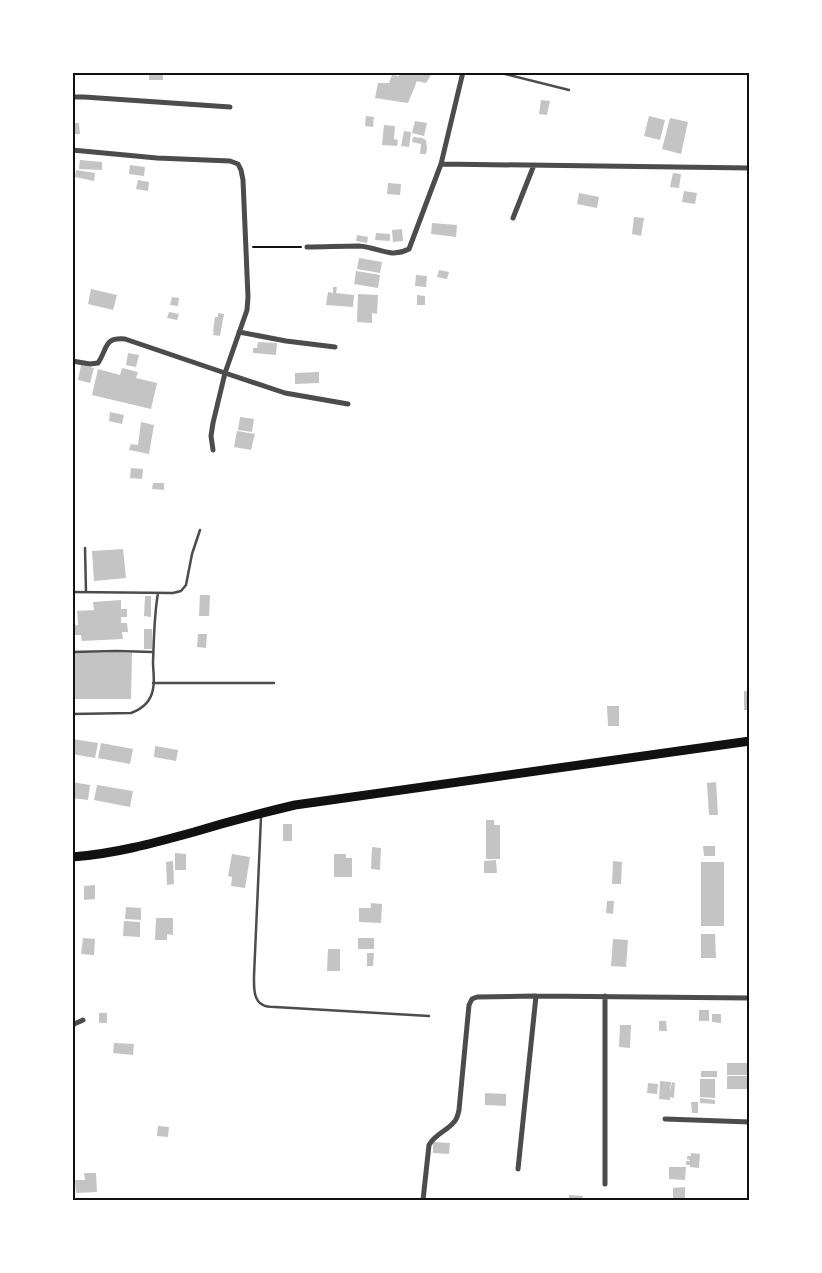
<svg xmlns="http://www.w3.org/2000/svg" width="822" height="1273" font-family="Mulish,sans-serif">
	<style>
		.building { fill: #c4c4c4 }
		.lines { fill: none; stroke-linecap: round; stroke-linejoin: round }
		.path { stroke: #111; stroke-width: 2 }
		.service { stroke: #4c4c4c; stroke-width: 2.5 }
		.minor { stroke: #4c4c4c; stroke-width: 5 }
		.trunk { stroke: #111; stroke-width: 9 }
		.neatline { fill: none; stroke: #111; stroke-width: 2 }
	</style>
	<rect width="100%" height="100%" fill="#fff"/>
	<path class="building" d="M149,72H163V80H149Z
		M400,72H430L431,75L426,83L417,81L408,103L375,98L378,83H389L392,75L399,76Z
		M541,100L550,101L547,115L539,114Z
		M366,116L374,117L373,127L365,126Z
		M649,116L665,120L660,140L644,136Z
		M670,118L688,122L681,154L662,149Z
		M415,121L427,123L424,136L412,133Z
		M72,123H79L80,134H72Z
		M384,125L395,126L394,139L398,140L397,146L382,145Z
		M404,131L411,132L409,147L401,146Z
		M413,137L422,138L426,140L427,148L426,154H420L421,144L412,142Z
		M80,160L102,162V170L79,169Z
		M130,165L145,167L144,176L129,174Z
		M76,170L95,173L94,181L75,177Z
		M673,173L681,174L679,188L670,187Z
		M138,180L149,182L148,191L136,189Z
		M388,183L401,184L400,195L387,194Z
		M684,191L697,193L695,204L682,202Z
		M579,193L599,197L597,208L577,204Z
		M634,217L644,218L641,236L632,234Z
		M432,223L457,225L456,237L431,234Z
		M402,229L403,241L393,242L392,230Z
		M376,233L390,234V241L375,240Z
		M357,235L368,237L367,243L356,241Z
		M359,258L382,262L380,273L357,269Z
		M439,270L449,272L447,279L437,277Z
		M356,271L380,275L378,288L354,284Z
		M416,275L427,276L426,287L415,286Z
		M333,287H337L336,293L354,295L353,307L326,305L328,292L333,293Z
		M91,289L117,295L113,310L88,304Z
		M358,294L378,295L377,314L372,313V323L357,322Z
		M417,295L425,296V305H417Z
		M172,297L179,298L178,306L170,305Z
		M169,312L179,314L177,320L167,318Z
		M218,313L224,314L220,336L213,335L214,331H213L215,317H218Z
		M258,342L277,343L276,355L253,353V348H257Z
		M128,353L139,355L136,367L126,365Z
		M81,365L94,368L90,383L78,380Z
		M122,368L138,372L136,378L157,383L151,409L92,395L98,369L120,375Z
		M319,372V383L295,384V373Z
		M110,412L124,415L122,424L109,421Z
		M240,417L254,419L252,432L238,430Z
		M141,422L154,425L149,454L129,450L131,444L138,445Z
		M237,431L255,434L251,450L234,447Z
		M131,468L143,469L142,479L130,478Z
		M153,483H164V490L152,489Z
		M123,549L126,578L94,581L92,551Z
		M200,595H210L209,616H199Z
		M145,596H151V617L144,616Z
		M121,600V609H127V617H121V623H127L128,632H122L123,639L82,641L81,635H73L72,625H78L77,611L94,610L93,602Z
		M144,629H152V649H144Z
		M198,634H207L206,648L197,647Z
		M72,653H132L131,699H72Z
		M744,691H750V710H744Z
		M607,706H619V726H608Z
		M72,739L98,743L95,758L72,754Z
		M101,743L133,749L130,764L98,758Z
		M155,746L178,750L176,761L154,757Z
		M72,782L90,785L88,800L72,798Z
		M716,782L718,815H709L707,783Z
		M97,785L133,791L130,807L94,800Z
		M486,820H494V825H500V859H486Z
		M283,824H292V841H283Z
		M703,846H715V856H704Z
		M372,847L381,848L380,870L371,869Z
		M175,853L186,854V870H175Z
		M232,854L250,857L245,888L231,886L232,877L228,876Z
		M334,854H346V858H352V877H334Z
		M496,860L497,873H484V861Z
		M173,861L174,884L167,885L166,862Z
		M613,861L622,862L621,884H612Z
		M701,862H724V926H701Z
		M95,885V899L84,900V886Z
		M607,901H614L613,914L606,913Z
		M371,903L382,904L381,923L359,922V908H371Z
		M126,907L141,908V920L125,919Z
		M156,918H173V935L167,934V940H155Z
		M124,921L140,922V937L123,936Z
		M701,934H715L716,958H701Z
		M83,938L95,939L94,955L81,954Z
		M358,938H374V949H358Z
		M613,939L628,940L626,967L611,966Z
		M328,949H340V971H327Z
		M367,953H374L373,966H367Z
		M699,1010H709V1021H699Z
		M99,1013H107V1023H99Z
		M712,1014H721V1023L712,1022Z
		M659,1021H666L667,1031H659Z
		M620,1025H631L630,1048L619,1047Z
		M114,1043L134,1044L133,1055L113,1053Z
		M727,1063H750V1075H727Z
		M701,1071H717V1077H701Z
		M727,1076H750V1089H727Z
		M700,1079H715V1098L700,1097Z
		M660,1081L671,1082L670,1092L672,1082L675,1083L674,1098L670,1097V1100L659,1099Z
		M648,1083L658,1084L657,1094L647,1093Z
		M485,1093L506,1094V1106L485,1105Z
		M700,1098L715,1100V1104L700,1103Z
		M691,1102H698V1113H692Z
		M158,1126L169,1127L168,1137L157,1136Z
		M433,1142L450,1143L449,1154L433,1153Z
		M691,1153L700,1154L699,1168L690,1167V1165H686V1161H690V1160L687,1159V1156H691Z
		M669,1167H686L685,1180L669,1179Z
		M84,1173H96L97,1192L76,1193L75,1180H85Z
		M685,1187V1200H673V1188Z
		M569,1195L583,1196L582,1200H569Z"/>
	<g class="lines">
		<path class="path" d="M253,247H301"/>
		<path class="service" d="M497,72L569,90
			M85,548L86,592
			M72,592L173,593L181,591L186,585L192,554L200,530
			M72,652L117,651L153,652
			M153,683H274
			M72,714L131,713C142,709 151,701 153,689C155,681 153,671 153,662C154,639 154,616 158,593
			M261,817L254,976C254,985 253,1001 263,1005C266,1007 272,1007 275,1007L429,1016"/>
		<path class="minor" d="M72,97H84L230,107
			M72,150L157,158L230,161L238,164L241,170L243,180L248,297L247,310L225,373L125,339C103,337 108,349 98,363L90,364L72,361
			M441,164L750,168
			M513,218L534,165
			M307,247C324,247 341,246 359,246C378,247 390,259 409,249L441,164L463,72
			M239,332L286,341L335,347
			M213,450L211,436L213,423L225,373L285,393L348,404
			M72,1025L83,1020
			M665,1119L750,1122
			M518,1169L536,996L750,998
			M605,1184V996
			M423,1200L429,1145C435,1134 447,1131 454,1122C457,1119 458,1115 459,1110L469,1005L472,999L477,997L536,996"/>
		<path class="trunk" d="M72,857C114,854 154,843 194,832C227,822 261,813 295,805L750,741"/>
	</g>
	<rect width="822" height="1273" fill="none" stroke="#ffffff" stroke-width="148"/>
	<rect x="74" y="74" width="674" height="1125" class="neatline"/>
</svg>
